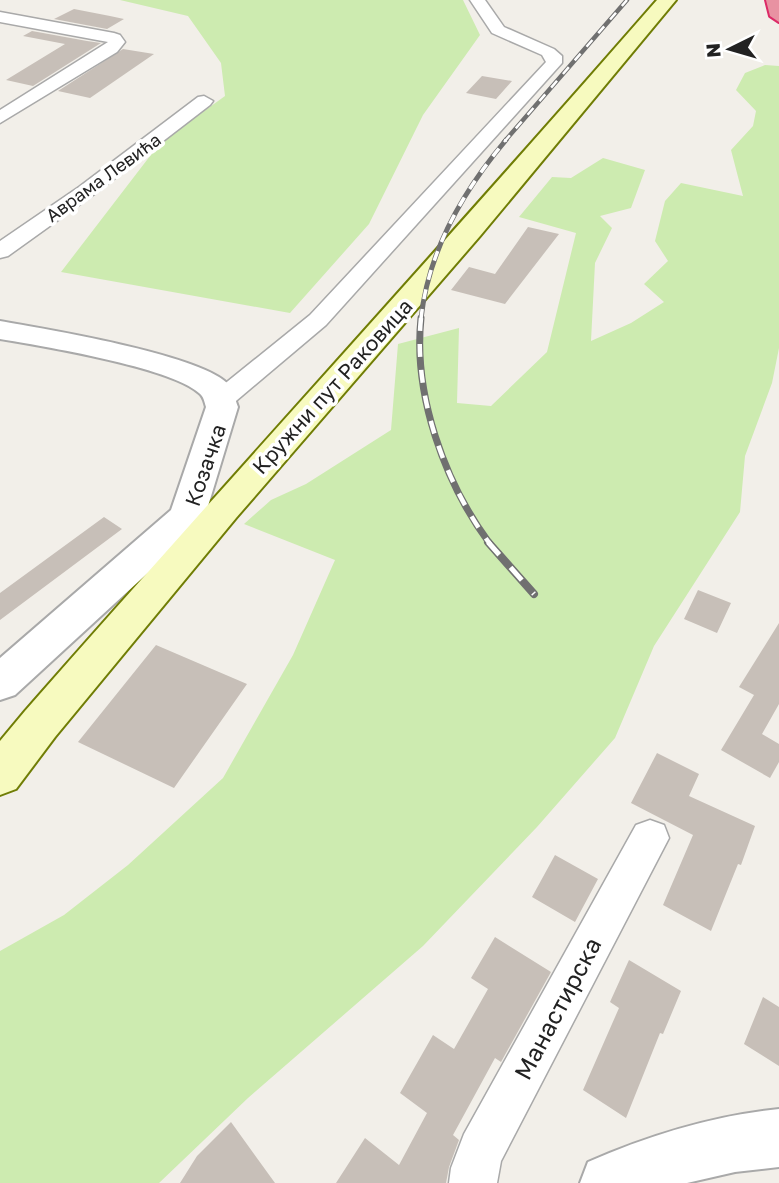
<svg xmlns="http://www.w3.org/2000/svg" width="779" height="1183" font-family="'Golos Text',sans-serif">
	<style>
		.grass { fill: #cdebb0 }
		.building { fill: #c7bfb8 }
		.lines { fill: none; stroke-linecap: round; stroke-linejoin: round }
		.minor-casing { stroke: #a9a9a9; stroke-width: 3 }
		.tertiary-casing { stroke: #a9a9a9; stroke-width: 4 }
		.secondary-casing { stroke: #707d05; stroke-width: 4 }
		.motorway-casing { stroke: #dc2a67; stroke-width: 4 }
		.minor { fill: #fff; fill-rule: evenodd }
		.tertiary { fill: #fff; fill-rule: evenodd }
		.secondary { fill: #f7fabf; fill-rule: evenodd }
		.motorway { fill: #e892a2; fill-rule: evenodd }
		.rail-far3-casing { stroke: #707070; stroke-width: 4.5 }
		.rail-far2-casing { stroke: #707070; stroke-width: 5 }
		.rail-far1-casing { stroke: #707070; stroke-width: 7 }
		.rail-casing { stroke: #707070; stroke-width: 8 }
		.rail-far3 { stroke: #fff; stroke-width: 2.5; stroke-dasharray: 9; stroke-linecap: butt }
		.rail-far2 { stroke: #fff; stroke-width: 3.5; stroke-dasharray: 10; stroke-linecap: butt }
		.rail-far1 { stroke: #fff; stroke-width: 4.5; stroke-dasharray: 13; stroke-linecap: butt }
		.rail { stroke: #fff; stroke-width: 5; stroke-dasharray: 17; stroke-linecap: butt }
		.labels { text-anchor: middle; dominant-baseline: central; stroke-width: 7; stroke-linejoin: round; paint-order: stroke }
		.far-street-label { font-size: 18px; fill: #222; stroke: #fff }
		.street-label { font-size: 21px; fill: #222; stroke: #fff }
		.near-street-label { font-size: 24px; fill: #222; stroke: #fff }
	</style>
	<rect width="100%" height="100%" fill="#f2efe9"/>
	<path class="grass" d="M120,0H463L480,35L423,115L369,224L290,313L61,272L160,143L225,96L221,63L188,16Z
		M765,65L779,66V348L772,383L745,456L740,512L654,646L615,738L537,827L423,946L248,1098L159,1183H0V951L64,915L128,865L223,778L293,655L335,560L244,524L271,500L306,484L391,430L398,344L459,328L457,403L491,406L547,352L576,233L519,217L552,177L571,178L603,158L645,170L631,208L600,216L612,228L595,263L591,341L631,323L664,302L644,284L668,261L655,241L665,201L681,183L743,196L731,150L753,126L756,111L736,90L745,73Z"/>
	<path class="building" d="M74,9L110,16L124,19L107,29L54,19Z
		M32,31L87,41L101,43L33,86L6,80L65,44L23,36Z
		M123,49L154,54L90,98L58,91Z
		M482,76L512,81L496,99L466,93Z
		M528,227L559,234L505,304L451,290L469,267L495,274Z
		M104,517L122,529L0,620V593Z
		M698,590L731,603L717,633L684,619Z
		M779,623V704L762,734L779,744V762L770,778L721,750L754,695L739,687Z
		M156,645L247,684L174,788L78,742Z
		M657,753L699,774L689,796L755,826L741,865L738,864L711,931L663,905L693,835L631,803Z
		M555,855L598,879L575,922L532,897Z
		M495,937L551,972L501,1062L495,1058L453,1135L459,1140L449,1167L446,1183H336L365,1138L399,1165L427,1113L400,1093L433,1035L454,1049L488,989L471,978Z
		M629,960L681,991L663,1034L660,1033L626,1118L583,1090L619,1008L610,1002Z
		M763,997L779,1007V1066L744,1044Z
		M231,1122L275,1183H180L197,1156Z"/>
	<g class="lines">
		<defs>
			<path id="minor" d="M470,0H485L504,27L554,49L562,56V63L326,325L230,406L221,408L212,406L208,400L212,394L310,315L546,62L542,55L492,33Z
				M0,12L114,33L120,35L125,42L117,52L0,123V110L108,42L0,22Z
				M204,96L213,101L210,105L93,195L8,256L0,258V241L79,187L198,97Z
				M650,820L664,825L669,838L501,1161L497,1183H449L451,1168L464,1134L636,825Z"/>
			<path id="tertiary" d="M0,321C46,329 197,354 227,383C233,389 235,399 238,407L205,516L200,525L15,695L0,700V658L171,510L206,407C204,401 204,397 199,393C170,367 42,346 0,339Z
				M779,1109V1167L735,1172L687,1183H580L588,1162C650,1135 711,1116 779,1109Z"/>
			<path id="secondary" d="M657,0H676L480,236L236,518L55,737L16,789L0,795V741L25,711C234,473 449,239 657,0Z"/>
			<path id="motorway" d="M766,0H779V22L770,16Z"/>
		</defs>
		<use href="#minor" class="minor-casing"/>
		<use href="#tertiary" class="tertiary-casing"/>
		<use href="#secondary" class="secondary-casing"/>
		<use href="#motorway" class="motorway-casing"/>
		<use href="#minor" class="minor"/>
		<use href="#tertiary" class="tertiary"/>
		<use href="#secondary" class="secondary"/>
		<use href="#motorway" class="motorway"/>
		<defs>
			<path id="rail-far3" d="M504,142L627,0"/>
			<path id="rail-far2" d="M421,319C428,252 463,191 506,140"/>
			<path id="rail-far1" d="M421,318C413,394 444,482 490,544"/>
			<path id="rail" d="M488,542L534,594"/>
		</defs>
		<use href="#rail-far3" class="rail-far3-casing"/>
		<use href="#rail-far2" class="rail-far2-casing"/>
		<use href="#rail-far1" class="rail-far1-casing"/>
		<use href="#rail" class="rail-casing"/>
		<use href="#rail-far3" class="rail-far3"/>
		<use href="#rail-far2" class="rail-far2"/>
		<use href="#rail-far1" class="rail-far1"/>
		<use href="#rail" class="rail"/>
	</g>
	<g class="labels">
		<g class="far-street-label">
			<text transform="translate(103 177) rotate(-36)">Аврама Левића</text>
		</g>
		<g class="street-label">
			<text transform="translate(332 386) rotate(-48)">Кружни пут Раковица</text>
			<text transform="translate(205 465) rotate(-71)">Козачка</text>
		</g>
		<g class="near-street-label">
			<text transform="translate(557 1008) rotate(-62)">Манастирска</text>
		</g>
	</g>
	<g transform="translate(730 49) rotate(265)" stroke="#ffffff" stroke-width="5" paint-order="stroke">
	<path d="M0-5L12 26L0 18L-12 26Z" fill="#222222"/>
	<text y="-10" font-size="19" font-weight="bold" text-anchor="middle" fill="#222222">N</text>
	</g>
</svg>
